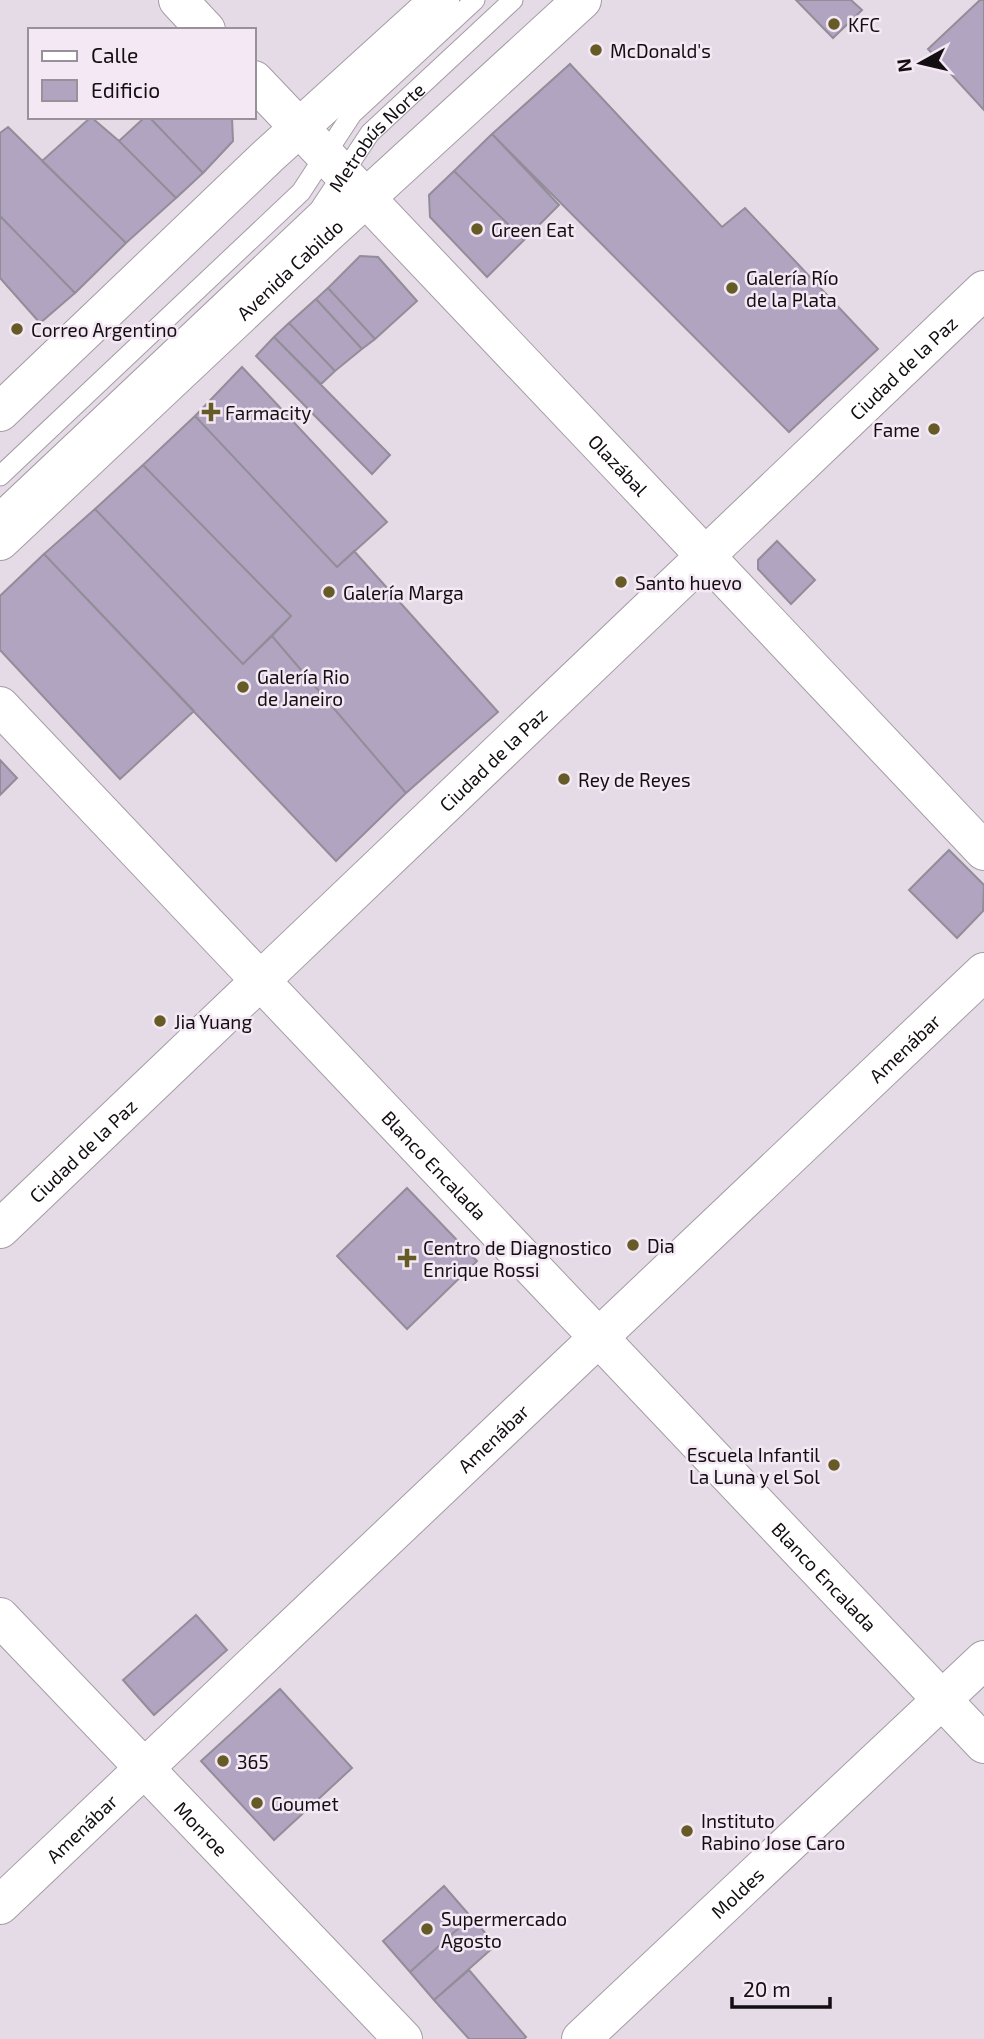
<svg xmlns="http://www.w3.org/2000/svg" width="984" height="2039" font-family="'Exo 2',sans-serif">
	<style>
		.building { fill: #b0a4c0; stroke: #928d98; stroke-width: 2 }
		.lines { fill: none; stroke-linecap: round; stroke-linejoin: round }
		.lane-casing { stroke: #a59ca6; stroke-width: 21 }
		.street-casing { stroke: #a59ca6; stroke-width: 40 }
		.secondary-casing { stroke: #a59ca6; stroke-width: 40 }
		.lane { stroke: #fff; stroke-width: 19 }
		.street { stroke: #fff; stroke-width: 38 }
		.secondary { stroke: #fff; stroke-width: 38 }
		.poi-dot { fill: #665a27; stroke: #f3e8f3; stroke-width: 2.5 }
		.labels { text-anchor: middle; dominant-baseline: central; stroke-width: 5; stroke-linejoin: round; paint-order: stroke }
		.poi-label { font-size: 19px; fill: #120e12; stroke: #f3e8f3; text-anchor: start }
		.street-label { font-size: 19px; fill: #120e12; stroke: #f3e8f3 }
	</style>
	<rect width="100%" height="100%" fill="#e5dbe6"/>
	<path class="building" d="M796,0H851L862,10L833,38Z
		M980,0H984V110L928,49Z
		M570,64L722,227L745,208L878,349L789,432L492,134Z
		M91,117L119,141L176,198L126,243L42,161Z
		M145,117H149L203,173L176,198L119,141Z
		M149,117H232L233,141L203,173Z
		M8,127L126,243L75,293L0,216V133Z
		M492,134L559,205L524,240L454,171Z
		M454,171L524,240L487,277L430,217L429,195Z
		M0,216L75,293L40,323L0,278Z
		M360,256L378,257L417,301L375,339L328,288Z
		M328,288L375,339L362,349L316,299Z
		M316,299L362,349L335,371L289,323Z
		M289,323L335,371L321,384L274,337Z
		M274,337L390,455L372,474L256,356Z
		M242,367L387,522L337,567L195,416Z
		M195,416L337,567L354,551L498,712L406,793L272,636L291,616L143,465Z
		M143,465L291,616L243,664L95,509Z
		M95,509L243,664L272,636L406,793L336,861L44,554Z
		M777,541L815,580L791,604L758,569V560Z
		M44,554L194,711L120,779L0,650V596Z
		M0,760L17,778L0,795Z
		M949,850L984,885L983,911L957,938L909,890Z
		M407,1188L477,1261L407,1329L337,1256Z
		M196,1615L227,1650L154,1715L123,1680Z
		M280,1689L352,1768L274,1840L201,1761Z
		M444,1886L471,1917L410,1972L383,1941Z
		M471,1917L496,1945L434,2000L410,1972Z
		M469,1970L526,2037L524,2039H469L434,2000Z"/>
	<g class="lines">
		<defs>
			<g id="lane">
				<path d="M0,476L301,192L352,114L475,0"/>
				<path id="s1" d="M0,511L319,210L370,133L513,0"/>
			</g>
			<g id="street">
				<path d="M178,0L206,30"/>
				<path id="s2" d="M254,80C497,337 742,593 984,851"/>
				<path id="s3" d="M0,706L984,1744"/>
				<path id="s4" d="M0,1229L984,290"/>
				<path id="s5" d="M0,1905L984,972"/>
				<path id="s6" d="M581,2039L984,1660"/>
			</g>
			<g id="secondary">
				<path d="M0,412L268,156L440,0"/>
				<path id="s7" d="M0,541L321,239L582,0"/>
				<path id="s8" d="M0,1617L403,2039"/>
			</g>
		</defs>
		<use href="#lane" class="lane-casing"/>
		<use href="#street" class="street-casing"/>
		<use href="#secondary" class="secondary-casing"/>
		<use href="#lane" class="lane"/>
		<use href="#street" class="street"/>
		<use href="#secondary" class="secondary"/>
	</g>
	<g class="poi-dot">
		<circle cx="834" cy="24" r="7"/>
		<circle cx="596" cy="50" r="7"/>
		<circle cx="477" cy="229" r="7"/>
		<circle cx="732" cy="288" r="7"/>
		<circle cx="17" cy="329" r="7"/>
		<path d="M207.5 401.5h7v7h7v7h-7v7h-7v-7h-7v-7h7z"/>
		<circle cx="934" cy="429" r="7"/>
		<circle cx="621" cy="582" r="7"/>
		<circle cx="329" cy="592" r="7"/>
		<circle cx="243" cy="687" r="7"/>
		<circle cx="564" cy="779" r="7"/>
		<circle cx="160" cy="1021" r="7"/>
		<circle cx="633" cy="1245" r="7"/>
		<path d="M403.5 1247.5h7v7h7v7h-7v7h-7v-7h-7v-7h7z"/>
		<circle cx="834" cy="1465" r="7"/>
		<circle cx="223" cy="1761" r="7"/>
		<circle cx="257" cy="1803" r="7"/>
		<circle cx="687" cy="1831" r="7"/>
		<circle cx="427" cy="1929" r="7"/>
	</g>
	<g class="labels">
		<g class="poi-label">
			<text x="848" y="24">KFC</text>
			<text x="610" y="50">McDonald's</text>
			<text x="491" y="229">Green Eat</text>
			<text x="746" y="277">Galería Río<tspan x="746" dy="22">de la Plata</tspan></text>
			<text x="31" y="329">Correo Argentino</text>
			<text x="225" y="412">Farmacity</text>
			<text x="920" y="429" text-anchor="end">Fame</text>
			<text x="635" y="582">Santo huevo</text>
			<text x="343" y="592">Galería Marga</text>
			<text x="257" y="676">Galería Rio<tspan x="257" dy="22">de Janeiro</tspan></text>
			<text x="578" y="779">Rey de Reyes</text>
			<text x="174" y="1021">Jia Yuang</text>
			<text x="647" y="1245">Dia</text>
			<text x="423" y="1247">Centro de Diagnostico<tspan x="423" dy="22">Enrique Rossi</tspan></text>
			<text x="820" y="1454" text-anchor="end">Escuela Infantil<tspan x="820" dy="22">La Luna y el Sol</tspan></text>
			<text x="237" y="1761">365</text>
			<text x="271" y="1803">Goumet</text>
			<text x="701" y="1820">Instituto<tspan x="701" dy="22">Rabino Jose Caro</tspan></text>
			<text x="441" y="1918">Supermercado<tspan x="441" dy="22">Agosto</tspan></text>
		</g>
		<g class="street-label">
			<text stroke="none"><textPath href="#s1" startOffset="532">Metrobús Norte</textPath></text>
			<text stroke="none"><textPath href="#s7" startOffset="397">Avenida Cabildo</textPath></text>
			<text stroke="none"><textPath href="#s4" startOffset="1248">Ciudad de la Paz</textPath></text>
			<text stroke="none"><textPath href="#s2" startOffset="530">Olazábal</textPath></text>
			<text stroke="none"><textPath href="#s4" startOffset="681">Ciudad de la Paz</textPath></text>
			<text stroke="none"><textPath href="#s5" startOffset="1246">Amenábar</textPath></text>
			<text stroke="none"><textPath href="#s4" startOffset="114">Ciudad de la Paz</textPath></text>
			<text stroke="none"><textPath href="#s3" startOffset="632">Blanco Encalada</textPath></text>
			<text stroke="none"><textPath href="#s5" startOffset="679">Amenábar</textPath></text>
			<text stroke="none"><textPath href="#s3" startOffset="1199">Blanco Encalada</textPath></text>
			<text stroke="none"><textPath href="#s8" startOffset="292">Monroe</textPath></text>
			<text stroke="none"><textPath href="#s5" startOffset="112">Amenábar</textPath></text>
			<text stroke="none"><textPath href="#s6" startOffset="214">Moldes</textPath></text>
		</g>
	</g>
	<rect x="28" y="28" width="228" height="91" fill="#f3e8f3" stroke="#999199" stroke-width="2"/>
	<rect x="42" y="51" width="35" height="10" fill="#ffffff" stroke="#999199" stroke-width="2"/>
	<text x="91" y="63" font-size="21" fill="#120e12">Calle</text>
	<rect x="42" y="80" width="35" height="21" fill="#b0a4c0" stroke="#999199" stroke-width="2"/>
	<text x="91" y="98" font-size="21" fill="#120e12">Edificio</text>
	<g transform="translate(921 63) rotate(262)" stroke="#f3e8f3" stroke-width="5" paint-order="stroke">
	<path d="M0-5L12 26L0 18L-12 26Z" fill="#120e12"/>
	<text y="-10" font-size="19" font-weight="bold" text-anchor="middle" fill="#120e12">N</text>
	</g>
	<path d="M732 1997v10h98v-10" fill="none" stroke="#120e12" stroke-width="3.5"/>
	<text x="743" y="1997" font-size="21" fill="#120e12" stroke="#f3e8f3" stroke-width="5" paint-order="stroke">20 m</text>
</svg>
